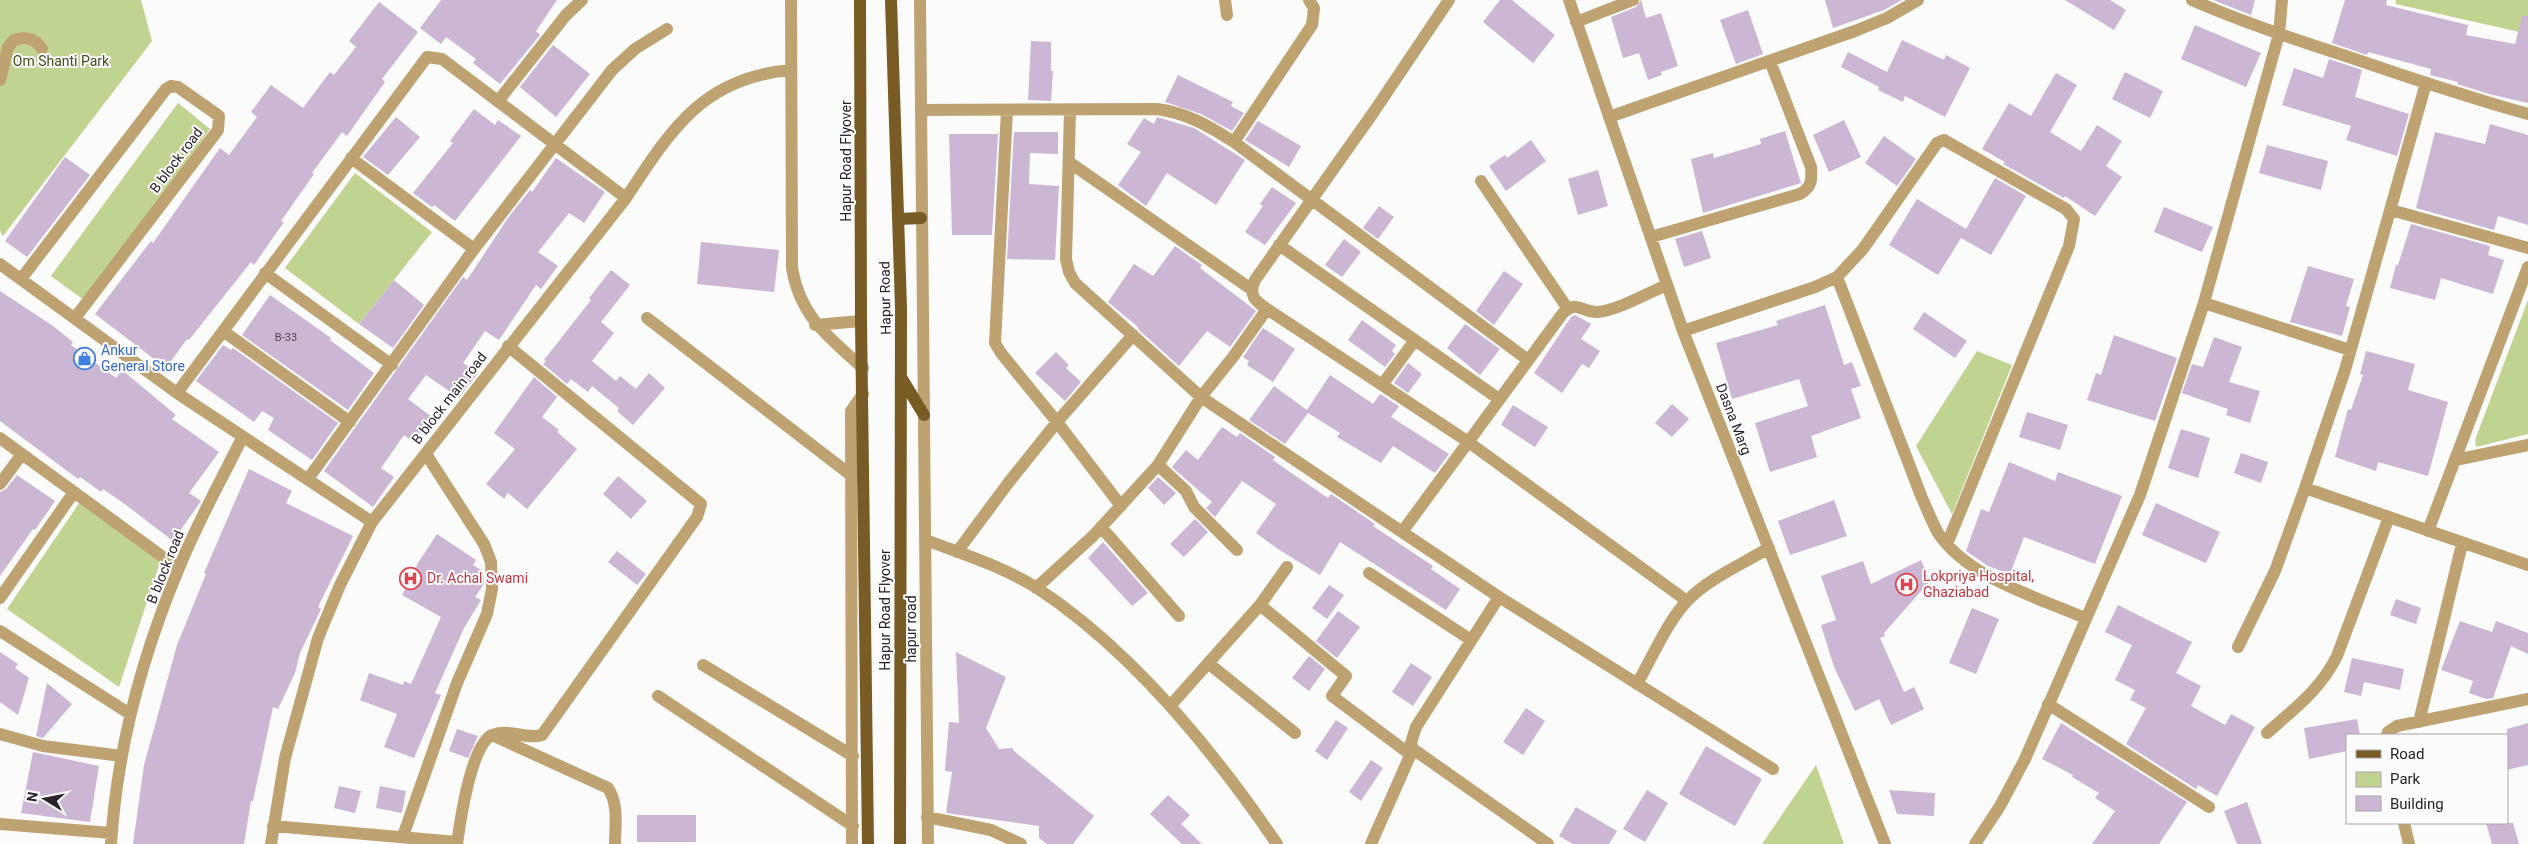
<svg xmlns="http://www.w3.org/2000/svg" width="2528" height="844" font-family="Roboto,sans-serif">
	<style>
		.green { fill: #c0d390 }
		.building { fill: #cbb6d4 }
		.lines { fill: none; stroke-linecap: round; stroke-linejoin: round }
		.minor { stroke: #bea272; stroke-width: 12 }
		.major { stroke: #795c25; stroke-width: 12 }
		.labels { text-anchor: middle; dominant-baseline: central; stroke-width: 4; stroke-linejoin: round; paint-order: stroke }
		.number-label { font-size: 11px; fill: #524657 }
		.park-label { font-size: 14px; fill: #424f1a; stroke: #fbfbfb }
		.street-label { font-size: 14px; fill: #2a212d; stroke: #fbfbfb }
		.shop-label { font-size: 14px; fill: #366cbe; stroke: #fbfbfb; text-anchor: start }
		.health-label { font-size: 14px; fill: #be3a42; stroke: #fbfbfb; text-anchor: start }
	</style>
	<rect width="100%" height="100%" fill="#fbfbfb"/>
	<path class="green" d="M0,0H141L152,41L3,236L0,231Z
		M2396,0H2528V34L2396,4Z
		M178,103L210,129L88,303L51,276Z
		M355,173L432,232L359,324L285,268Z
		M2528,300V434L2476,447L2475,440Z
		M1977,351L2012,365L1952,514L1916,446Z
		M80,502L161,559L119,687L7,609Z
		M1816,765L1844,844H1762Z"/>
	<path class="building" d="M441,0H557L536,31L540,35L500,84L473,63L476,59L446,37L441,44L420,28Z
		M1500,0H1512L1555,35L1533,63L1483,22Z
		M1641,0L1646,18L1661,13L1678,66L1661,72L1662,75L1648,80L1639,53L1623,58L1611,17L1636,7Z
		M1825,0H1902L1884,10L1833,28Z
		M2065,0H2110L2126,10L2114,30Z
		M2213,0H2255L2251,15Z
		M2345,0H2387L2386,5L2468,25L2466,35L2515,44L2522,16H2528V103L2489,94L2457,84L2458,82L2430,75L2431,69L2368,52L2367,55L2332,43Z
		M379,2L418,32L382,79L385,82L347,136L342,132L312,173L314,174L281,221L284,222L254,265L251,262L189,340L187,339L166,368L95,314L151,241L153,243L220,148L229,155L257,117L251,112L271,85L303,108L330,72L334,75L356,47L349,41Z
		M1748,10L1763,54L1736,64L1720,20Z
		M2195,25L2261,53L2246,87L2181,59Z
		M1902,40L1944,60L1946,55L1970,68L1945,117L1905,96L1903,102L1878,90L1879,87L1841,67L1848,52L1887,72Z
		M1031,41L1051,42V71H1053L1051,101L1028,100Z
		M553,45L590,74L556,117L520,87Z
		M2329,59L2362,70L2355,97L2409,114L2397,156L2346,140L2351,126L2282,105L2294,68L2323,78Z
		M2125,72L2163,91L2150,118L2112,99Z
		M2056,73L2077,85L2050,132L2081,151L2097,125L2122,141L2106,166L2122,177L2095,216L2065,196L2064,198L2003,164L2005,162L1982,149L2009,103L2031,116Z
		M1178,75L1233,102L1231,106L1244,113L1232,131L1201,114L1165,102Z
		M474,109L495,125L498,120L521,136L455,221L434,205L432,207L413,193L453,143L450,141Z
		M396,117L420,137L388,175L363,157Z
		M1157,117L1194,128L1245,160L1216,205L1167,173L1146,206L1118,185L1141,152L1127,144L1144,118L1154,124Z
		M1844,120L1861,157L1829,172L1813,135Z
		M1258,121L1301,146L1289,167L1245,140Z
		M2490,124L2528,135V225L2498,216L2494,230L2416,208L2435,132L2485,144Z
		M1785,131L1801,183L1703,213L1691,159L1713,153L1714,158L1761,144L1760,139Z
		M1014,132H1058V154L1030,153L1029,184L1059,186L1055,260L1007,259Z
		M949,134H998L992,235H952Z
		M1884,136L1916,159L1897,186L1865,163Z
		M1531,140L1546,161L1506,191L1489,166L1505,155L1507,158Z
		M2267,145L2328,161L2321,190L2259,173Z
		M65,157L90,175L27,257L5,241Z
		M556,158L605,192L584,223L569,213L538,252L558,266L541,289L536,285L499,340L485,331L463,363L478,373L459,398L426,375L408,399L432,417L413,442L404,435L381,468L394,477L373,507L324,471L463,277L467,280L508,218L530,190L532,192Z
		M1598,170L1608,206L1578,215L1568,179Z
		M1995,178L2026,196L1991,255L1961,238L1938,275L1889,245L1917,199L1966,229Z
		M1272,187L1296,203L1265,245L1245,232L1263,206L1260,204Z
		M1379,206L1394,217L1378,239L1363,228Z
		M2164,207L2213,227L2202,252L2154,232Z
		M2411,224L2490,246L2488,255L2504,260L2493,294L2441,278L2435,300L2390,288L2396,265H2398Z
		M1702,231L1711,258L1684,267L1675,239Z
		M1344,239L1361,252L1342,277L1325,265Z
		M701,242L779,250L774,292L697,284Z
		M1175,246L1202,265L1200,268L1256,311L1230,347L1207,331L1179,366L1139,330L1138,327L1108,302L1134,264L1153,276Z
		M2308,266L2354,279L2346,306L2350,307L2342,336L2290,322Z
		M611,270L630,285L601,322L614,333L592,361L616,381L620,376L636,389L649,373L665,388L633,425L617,411L619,408L592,386L588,392L571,379L567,384L543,364L546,361L544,360L591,300L589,298Z
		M1504,271L1523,284L1494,325L1476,311Z
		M394,280L424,305L393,348L359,324Z
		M0,291L53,326L73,342L71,345L116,378L122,370L176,415L172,419L219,452L189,493L201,501L173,541L126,505L103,489L101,492L80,477L78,479L0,421Z
		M270,295L331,338L330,340L374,373L348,410L242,335Z
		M1825,305L1844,365L1852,362L1861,386L1851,389L1861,418L1811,436L1817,457L1770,472L1755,423L1808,406L1799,379L1732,399L1716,343L1778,325L1776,321Z
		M1924,312L1967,341L1955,358L1913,329Z
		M1575,315L1591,324L1581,339L1600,351L1589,368L1582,364L1562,393L1534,373L1571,317Z
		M1362,320L1396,345L1392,351L1395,354L1385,367L1348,340Z
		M1465,324L1500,349L1480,375L1447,348Z
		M1263,328L1295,349L1273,382L1247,365L1249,361L1243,357Z
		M2114,335L2177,358L2155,421L2087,400L2096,373L2101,375Z
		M2214,337L2242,347L2229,382L2260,391L2250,423L2226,415L2228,409L2182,393L2192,364L2203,367Z
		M223,345L231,350L233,348L338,423L312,460L268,430L274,418L262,411L254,422L196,381Z
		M2366,351L2415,364L2408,390L2448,402L2428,476L2378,462L2376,471L2335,457L2348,409L2351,410L2363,375L2360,374Z
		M1056,352L1069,365L1066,368L1081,382L1065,401L1035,373Z
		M1408,363L1422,374L1408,393L1394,383Z
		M1330,375L1373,404L1380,394L1399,406L1391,417L1449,454L1435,473L1393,446L1381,463L1337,437L1340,433L1308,413L1285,444L1249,420L1274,386L1307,410Z
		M534,377L557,397L542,417L559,430L557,432L577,449L527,509L508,493L504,499L486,484L515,449L494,433Z
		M1672,404L1689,419L1672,437L1655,423Z
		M1513,405L1548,427L1535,447L1501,425Z
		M2027,412L2068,425L2060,450L2019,437Z
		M1222,427L1237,437L1240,433L1275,457L1273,460L1287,470L1328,498L1331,494L1375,524L1373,526L1433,566L1431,569L1460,589L1446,610L1340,542L1320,575L1278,549L1256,533L1276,504L1242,481L1215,517L1206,508L1212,502L1172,467L1186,450L1198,460Z
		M2181,429L2210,438L2198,478L2168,468Z
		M2241,453L2268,462L2261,483L2234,473Z
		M2009,462L2055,481L2058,472L2122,496L2095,564L2024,537L2010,574L1988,566L1966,551L1981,509L1989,512Z
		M249,469L292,491L286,503L353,536L318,607L321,609L300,653L295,673L278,709L273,707L253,801H251L244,844H133L144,765L177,645L206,574L204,573Z
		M17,475L55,501L35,530L33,529L0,576V492L6,489Z
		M618,476L647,501L631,519L603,494Z
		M1158,477L1176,493L1164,505L1148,488Z
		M1834,500L1847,536L1790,555L1778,521Z
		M2156,503L2220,532L2206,563L2142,535Z
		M1195,519L1208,532L1184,557L1170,544Z
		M437,534L476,560L473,565L483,571L484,584L475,597L481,600L464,628L435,693L441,695L414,758L384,747L397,714L360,700L369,673L403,685L404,681L411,684L441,617L402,595L418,563Z
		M1103,542L1148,593L1132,606L1088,558Z
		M617,551L646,574L637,585L608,562Z
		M1921,560L1930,581L1884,633L1885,636L1880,638L1904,692L1914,687L1924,709L1891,725L1879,699L1855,711L1834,667L1821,625L1836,620L1821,576L1863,561L1871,584Z
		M1329,585L1344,595L1327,619L1312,608Z
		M2396,599L2421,608L2416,624L2390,615Z
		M2118,605L2192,642L2176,673L2201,686L2191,706L2225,725L2231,714L2255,727L2217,796L2198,785L2196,789L2126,744L2146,708L2130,700L2135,690L2115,680L2132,645L2105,632Z
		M1972,608L1999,619L1976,674L1949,663Z
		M1338,611L1360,627L1337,658L1316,641Z
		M2460,621L2492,632L2496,621L2528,633V654L2511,646L2493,698L2486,699L2469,693L2473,681L2441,670Z
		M0,652L18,664L15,668L29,678L18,715L0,702Z
		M956,652L1006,677L986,728L999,749L1012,748L1014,751L1094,816L1073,844H1047L1039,838V826L946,813L952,772L945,771L949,722L959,723Z
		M1309,656L1325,669L1309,691L1292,678Z
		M2352,658L2404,669L2400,690L2364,682L2361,696L2344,692Z
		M1411,663L1432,677L1413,706L1392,692Z
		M47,683L72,704L43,738L36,736Z
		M1526,708L1545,721L1523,755L1503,742Z
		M2357,719L2360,735H2347V751L2309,759L2304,728Z
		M1336,720L1348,728L1327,760L1315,751Z
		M2061,723L2187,802L2159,844H2092L2115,811L2095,798L2099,793L2072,777L2073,775L2042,759Z
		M2528,723V765L2507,770V729Z
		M457,729L478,736L468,758L449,751Z
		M1706,746L1762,779L1735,826L1679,794Z
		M33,752L99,766L90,822L21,813Z
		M1371,760L1383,768L1361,801L1349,792Z
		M339,786L361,791L355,813L334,808Z
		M380,786L406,791L402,813L376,808Z
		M1647,790L1668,803L1645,842L1623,829Z
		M1889,790L1935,793L1934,816L1897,814Z
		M1168,795L1190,815L1181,824L1202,844H1182L1150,814Z
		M2247,802L2256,827L2262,844H2237L2224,811Z
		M1576,807L1617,831L1609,844H1573L1559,836Z
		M637,815H696V842H637Z
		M2486,823H2513L2519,844H2492Z"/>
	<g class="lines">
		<path class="minor" d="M791,0L792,268C800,316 828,337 863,368
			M920,0L928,844
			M1225,0L1227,15
			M1569,0L1683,331L1885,844
			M2192,0C2242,22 2294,39 2346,56C2407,77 2467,97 2528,114
			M1576,22L1633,0
			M0,80L8,47L14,40C26,36 35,38 42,49
			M499,100L566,15L582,0
			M921,110L1157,109C1187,113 1209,126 1234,142L1528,360
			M1070,110L1066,259L1069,272L1075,283L1201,397L1499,597L1773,769
			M1609,117L1855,31L1887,18L1918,0
			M1234,142L1312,25L1314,8L1309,0
			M351,158L474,249
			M1069,162L1251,289
			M1481,181L1568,309
			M2391,210L2528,248
			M1651,237L1800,194C1812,187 1812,180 1811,167L1770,61
			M1279,245L1499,399
			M0,264L177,393L372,522
			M265,273L392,365
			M1837,277L1922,498C1927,509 1932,522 1938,533C1968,578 2037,597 2085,618
			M21,279L166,89L171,86L178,87L219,116L218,130L75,318
			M2204,303L2350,350
			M1267,309L1467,441L1687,601
			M647,318L852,476
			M815,325L861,321
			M223,331L350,422
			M1683,331L1815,287L1837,277L1863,249L1937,143L1944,140L2066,209L2074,219L2069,246L1947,544
			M1382,385L1415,340
			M177,393L427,57L442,59L626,198
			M0,438L178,568
			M2455,460L2528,445
			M1158,465L1186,491L1194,507L1237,550
			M308,479L474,249L612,70L635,49L667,29
			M0,484L22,454
			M2305,488L2528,565
			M1121,506L1057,422L1133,335
			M1101,527L1179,616
			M2428,531L2528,267
			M1402,532L1563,313C1579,299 1580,313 1598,312C1618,310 1648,293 1667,285
			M926,540C962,554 1004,567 1037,588C1133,651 1213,750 1277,844
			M957,552L1009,482L1057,422L1001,353L995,343L1007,110
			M1369,573L1471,640
			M1036,588L1093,536L1158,465L1201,397L1233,357L1267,309C1255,301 1248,295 1255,280L1373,113L1449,0
			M1499,597L1416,727L1411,743L1413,749L1548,844
			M0,598L74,492
			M1260,605L1287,567
			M0,631L130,714
			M2238,647L2275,571L2305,488L2345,370L2426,83
			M1208,663L1295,733
			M703,665L853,756
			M1637,684C1652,658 1667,622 1687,601C1708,579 1742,564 1769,548
			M658,696L853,826
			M2048,704L2209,807
			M1170,706L1260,605L1346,676L1332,696L1411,755
			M2419,722L2462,544
			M2267,733C2294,709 2321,689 2337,656L2389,517
			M0,734L43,746L122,756
			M492,735L608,788C619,805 615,825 615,844
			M2387,735L2388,732L2397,726L2528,699
			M927,817L991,830L1021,844
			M2404,823L2409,844
			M0,824L111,833
			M273,826L457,842
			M403,836L457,683L487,614L492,589L491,562L484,544L426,454
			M111,844C117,749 142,656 179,568C197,523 221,481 242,438
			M271,844L285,758L318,638L340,585L372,522L626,198C671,130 702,78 790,70
			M457,844C460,822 471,745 492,735C509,728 526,740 542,735L697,517L701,504L508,346
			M852,844L851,411L863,394
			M1371,844L1413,749
			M1975,844L2000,806L2025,759L2140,495L2203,306L2279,34L2282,0"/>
		<path class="major" d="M860,0L861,321L868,844
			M891,0L901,308L900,844
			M898,219L921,218
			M901,377L924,415"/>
	</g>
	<defs>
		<symbol id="shop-ring" viewBox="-11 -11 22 22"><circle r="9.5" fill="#fbfbfb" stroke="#3f7fe0" stroke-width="1.5"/><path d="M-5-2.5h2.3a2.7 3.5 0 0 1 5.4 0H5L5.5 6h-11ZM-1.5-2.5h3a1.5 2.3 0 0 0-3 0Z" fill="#3f7fe0"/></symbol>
		<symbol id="hospital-ring" viewBox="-11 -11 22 22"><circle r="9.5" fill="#fbfbfb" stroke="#e0444e" stroke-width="1.5"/><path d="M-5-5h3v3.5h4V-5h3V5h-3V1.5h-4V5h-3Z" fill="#e0444e"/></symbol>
	</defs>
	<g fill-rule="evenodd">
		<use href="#shop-ring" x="72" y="346" width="25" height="25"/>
		<use href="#hospital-ring" x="398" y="566" width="25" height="25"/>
		<use href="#hospital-ring" x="1894" y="572" width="25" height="25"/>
	</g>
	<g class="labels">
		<g class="number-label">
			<text x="286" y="337">B-33</text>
		</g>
		<g class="park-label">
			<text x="61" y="61">Om Shanti Park</text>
		</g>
		<g class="street-label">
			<text transform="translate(176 160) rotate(-53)">B block road</text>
			<text transform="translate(846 161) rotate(-90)">Hapur Road Flyover</text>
			<text transform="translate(885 298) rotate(-91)">Hapur Road</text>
			<text transform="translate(449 398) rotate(-52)">B block main road</text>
			<text transform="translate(1734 419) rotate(69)">Dasna Marg</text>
			<text transform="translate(165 567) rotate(-68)">B block road</text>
			<text transform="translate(885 610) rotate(-90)">Hapur Road Flyover</text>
			<text transform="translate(911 629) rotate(-90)">hapur road</text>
		</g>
		<g class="shop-label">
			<text x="101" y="350">Ankur<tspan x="101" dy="16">General Store</tspan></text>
		</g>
		<g class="health-label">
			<text x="1923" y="576">Lokpriya Hospital,<tspan x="1923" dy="16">Ghaziabad</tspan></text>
			<text x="427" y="578">Dr. Achal Swami</text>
		</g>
	</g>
	<rect x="2346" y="734" width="162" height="90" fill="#fbfbfb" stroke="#a7a4a9"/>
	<rect x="2356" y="750" width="25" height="8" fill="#795c25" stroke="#a7a4a9"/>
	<text x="2390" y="759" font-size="15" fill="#2a212d">Road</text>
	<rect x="2356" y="772" width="25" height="15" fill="#c0d390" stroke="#a7a4a9"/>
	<text x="2390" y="784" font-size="15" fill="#2a212d">Park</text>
	<rect x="2356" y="796" width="25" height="15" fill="#cbb6d4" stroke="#a7a4a9"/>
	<text x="2390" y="809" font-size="15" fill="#2a212d">Building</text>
	<g transform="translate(45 799) rotate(280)" stroke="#fbfbfb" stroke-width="4" paint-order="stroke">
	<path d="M0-4L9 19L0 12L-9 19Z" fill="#2a212d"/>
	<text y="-8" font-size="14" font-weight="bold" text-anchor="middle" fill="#2a212d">N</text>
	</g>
</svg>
